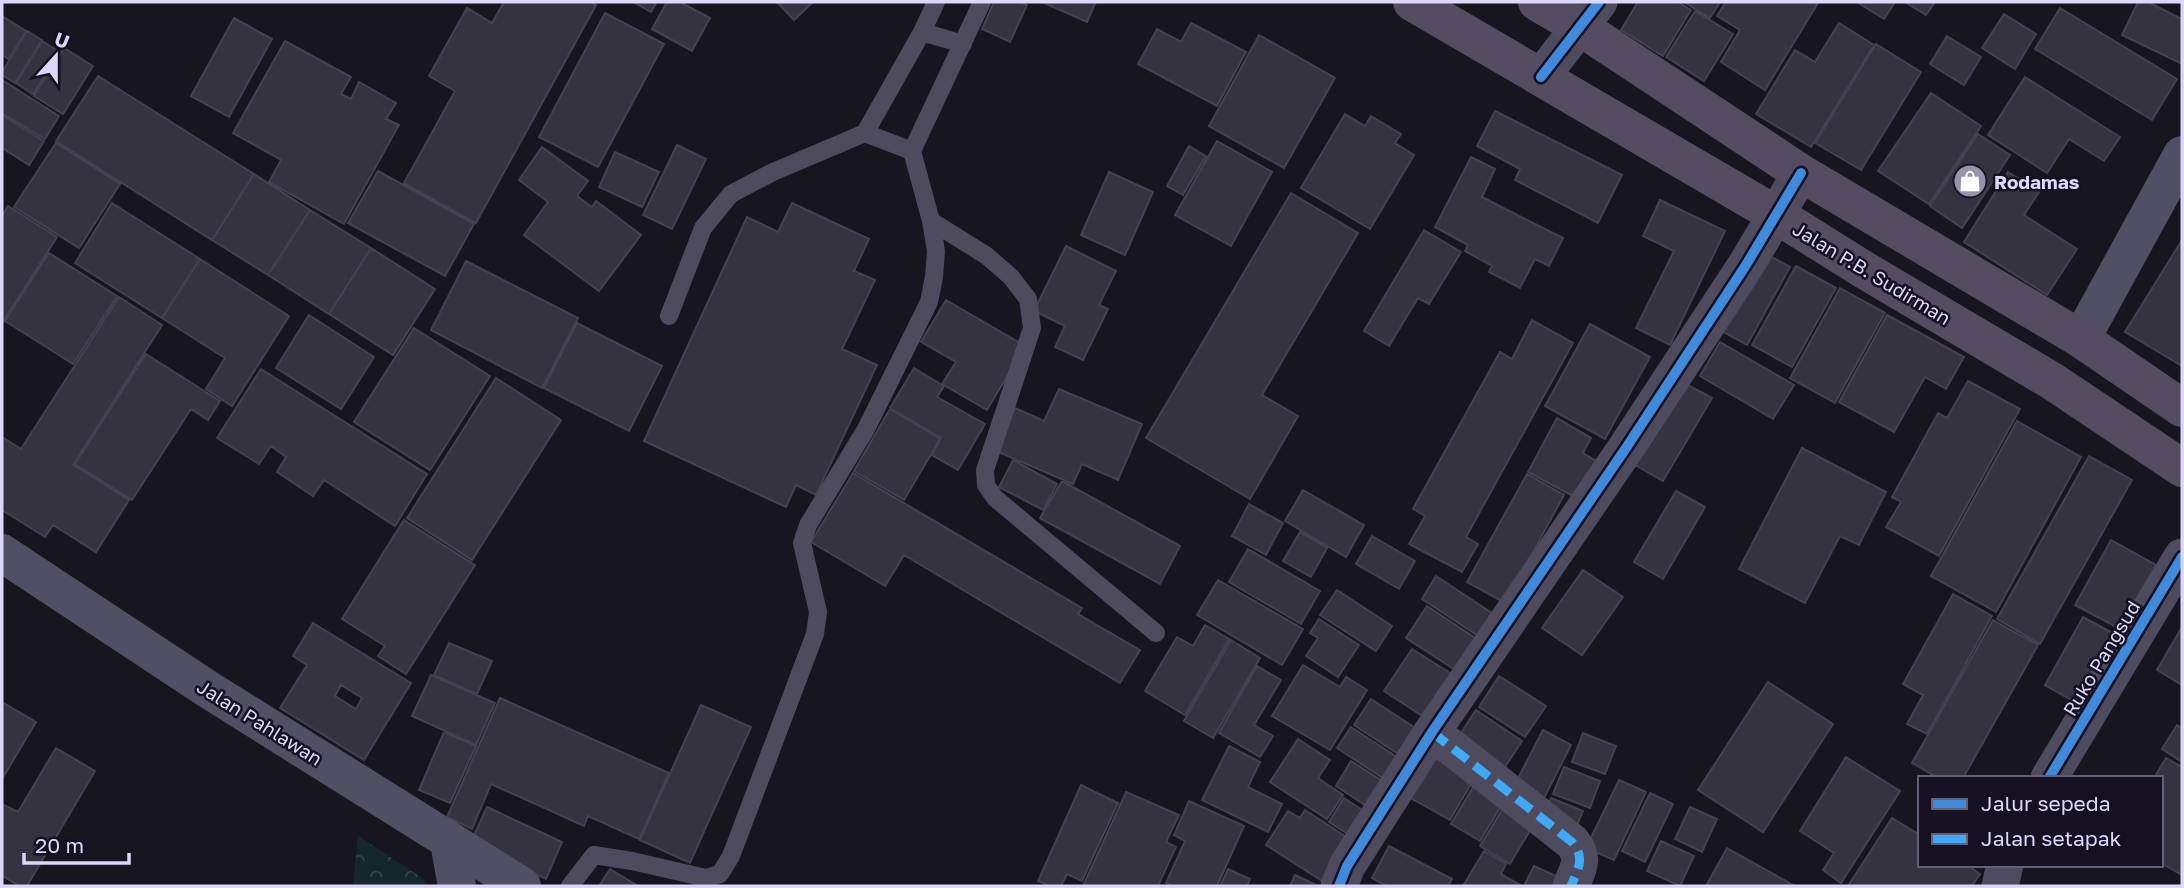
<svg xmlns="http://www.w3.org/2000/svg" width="2184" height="888" font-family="'Golos Text',sans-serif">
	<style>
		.forest { fill: url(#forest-crowns) }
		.building { fill: #363340; stroke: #454151; stroke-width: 2; fill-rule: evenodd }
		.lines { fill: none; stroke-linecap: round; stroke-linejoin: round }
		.service { stroke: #4d4b5d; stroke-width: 18 }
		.minor { stroke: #4d4b5d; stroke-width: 37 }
		.secondary { stroke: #514f64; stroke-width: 38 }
		.primary { stroke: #554c62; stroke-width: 38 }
		.quiet { stroke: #3fa9f5; stroke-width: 9; stroke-dasharray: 18 9; stroke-linecap: butt }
		.cycleway-casing { stroke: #151122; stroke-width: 15 }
		.cycleway { stroke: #408adc; stroke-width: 10 }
		.labels { text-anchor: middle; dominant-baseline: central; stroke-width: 5; stroke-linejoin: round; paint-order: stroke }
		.poi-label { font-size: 19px; font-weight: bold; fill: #ddd7fa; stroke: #151122; text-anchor: start }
		.street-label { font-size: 19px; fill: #ddd7fa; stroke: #151122 }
	</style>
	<defs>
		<pattern id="forest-crowns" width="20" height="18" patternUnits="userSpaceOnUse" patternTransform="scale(1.75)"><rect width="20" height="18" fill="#152829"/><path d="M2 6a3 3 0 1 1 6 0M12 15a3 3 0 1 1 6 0" fill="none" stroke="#374649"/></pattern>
	</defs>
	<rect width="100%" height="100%" fill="#17151e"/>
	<path class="forest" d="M358,836L424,879L428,886H353Z"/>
	<path class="building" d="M504,2H591L596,5L476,223L404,183L455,91L429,76L467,8L492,23Z
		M633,2H657L651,12Z
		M667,2H680L710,18L692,51L652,29Z
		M777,2H813L794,20Z
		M994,2H1019L1027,5L1010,42L982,29Z
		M1042,2H1096L1087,22Z
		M1638,2H1678L1691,10L1663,56L1621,30Z
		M1684,2H1720L1710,18Z
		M1726,2L1818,3L1765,90L1721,62L1740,30L1717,16Z
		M1857,2H1895L1884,19Z
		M1905,2H1935L1926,15Z
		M2138,2H2148L2182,19V64L2122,35Z
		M2060,8L2177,79L2152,120L2035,49Z
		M1695,11L1733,34L1704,81L1666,57Z
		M605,13L664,44L598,167L539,137Z
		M2004,14L2036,34L2015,69L1982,48Z
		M2,16L26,31L9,59L2,55Z
		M234,18L272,39L229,117L191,96Z
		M1191,23L1246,52L1217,106L1138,64L1157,29L1181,42Z
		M1839,23L1874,45L1811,147L1756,114L1795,50L1815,62Z
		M27,31L42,40L15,83L2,75V72Z
		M1259,35L1335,78L1284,168L1209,126Z
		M1947,36L1981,57L1964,85L1930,64Z
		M42,41L60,52L33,94L16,83Z
		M285,41L351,77L341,94L351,99L359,82L396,103L386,119L399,125L344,224L269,182L281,160L233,133Z
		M1876,44L1921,72L1861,170L1815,143Z
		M64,48L93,66L63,114L34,96Z
		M98,76L254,174L212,240L56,141Z
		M2025,77L2120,137L2104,161L2069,139L2047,173L1988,135Z
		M2,80L59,116L45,139L2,113Z
		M1931,93L1981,126L1929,204L1878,171Z
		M1495,111L1622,175L1598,223L1515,180L1520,169L1477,146Z
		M1345,114L1365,126L1371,116L1401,134L1395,143L1414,155L1370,229L1301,188Z
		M2,115L44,141L29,165L2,148Z
		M1978,134L2010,155L1962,228L1930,206Z
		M1217,141L1272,172L1231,246L1175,215Z
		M56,143L120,184L79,248L14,207Z
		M677,145L706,159L672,229L643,215Z
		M1189,146L1206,156L1183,195L1167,186Z
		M542,147L588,181L577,196L592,207L596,201L641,235L599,291L524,235L548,202L519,180Z
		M615,152L659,172L642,207L599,187Z
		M1471,157L1495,169L1482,197L1563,238L1549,266L1535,259L1520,288L1489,272L1492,266L1465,251L1468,245L1435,227Z
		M378,171L474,224L445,276L348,223Z
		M1109,172L1153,192L1125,255L1081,235Z
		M2008,172L2039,192L2024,215L2077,249L2047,295L1964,242Z
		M254,174L310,210L268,275L212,240Z
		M1291,193L1358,233L1262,395L1298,416L1250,499L1146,438Z
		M1660,200L1725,231L1670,345L1636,328L1674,251L1643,236Z
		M112,203L200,259L162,318L75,263Z
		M792,203L869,239L854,271L875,280L842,349L877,365L816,495L796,485L786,507L644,441L747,217L778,232Z
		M8,206L57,237L2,323V216Z
		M310,210L371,248L329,314L268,275Z
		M1424,230L1461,252L1429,304L1418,298L1389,346L1364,331Z
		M2182,240V366L2125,332Z
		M1066,246L1116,271L1099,305L1108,309L1083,360L1055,347L1065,326L1034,311Z
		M371,248L435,289L393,355L329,314Z
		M1763,252L1790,267L1747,345L1720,330Z
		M49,253L117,296L73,364L5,321Z
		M200,259L289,316L232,406L206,389L225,358L162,318Z
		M466,261L578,318L542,388L431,330Z
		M1796,266L1836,288L1792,367L1752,345Z
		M1840,288L1885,313L1835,403L1790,378Z
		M119,297L162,325L73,465L129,500L96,552L53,525L45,537L2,510V437L21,449Z
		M946,300L1025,346L987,410L942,384L956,362L921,342Z
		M309,315L374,357L341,409L276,368Z
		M1887,315L1964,357L1946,389L1925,377L1894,432L1839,402Z
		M1532,320L1573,343L1466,537L1478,544L1462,572L1409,544L1425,516L1413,509L1500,352L1512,359Z
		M577,323L662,366L629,431L544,388Z
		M1590,324L1650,357L1605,439L1545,406Z
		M414,328L490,376L430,470L354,422Z
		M1720,342L1794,385L1773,419L1700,376Z
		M146,354L220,401L208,420L191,409L132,500L75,464Z
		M914,368L944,386L937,397L985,424L958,470L932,455L941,438L890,408Z
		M261,369L427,474L395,526L324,480L313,496L277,472L286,457L271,446L259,464L217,438Z
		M496,378L561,420L472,560L407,518Z
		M1968,381L2020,409L1939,556L1886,527L1901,502L1892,497L1938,413L1947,418Z
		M1682,382L1712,398L1663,481L1635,465Z
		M1059,389L1142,424L1118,480L1082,464L1073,484L996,451L1015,408L1044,421Z
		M890,409L940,439L904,500L854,471Z
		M1557,418L1591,438L1583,453L1600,463L1580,500L1528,472Z
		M2017,421L2081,457L1996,612L1931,576Z
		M1802,448L1886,492L1859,545L1840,536L1805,603L1739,569Z
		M2089,456L2132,480L2040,644L1997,619Z
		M1013,460L1057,484L1043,510L999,487Z
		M853,473L1082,608L1078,614L1140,650L1120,683L904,555L885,586L811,542Z
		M1527,474L1564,495L1505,603L1467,582Z
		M1062,481L1180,546L1160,584L1040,518Z
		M1303,490L1364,525L1346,557L1285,521Z
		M1676,491L1705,507L1663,579L1634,562Z
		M1249,504L1283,523L1266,555L1232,536Z
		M404,520L475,565L406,674L378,656L385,646L342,619Z
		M1300,532L1327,548L1311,577L1283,561Z
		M1372,536L1415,561L1399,589L1356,564Z
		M2111,540L2156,565L2120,629L2075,605Z
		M1248,549L1320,591L1301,624L1229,582Z
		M1583,570L1623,597L1582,655L1542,628Z
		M1436,576L1504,621L1489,643L1422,599Z
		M1218,580L1303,629L1282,665L1197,615Z
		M1337,590L1392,626L1376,651L1320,615Z
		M1953,594L1992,616L1927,734L1907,724L1923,695L1903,684Z
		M1427,606L1477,639L1457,671L1406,638Z
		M2083,617L2118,636L2080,705L2045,685Z
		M1319,619L1359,645L1338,677L1306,656L1318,638L1310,633Z
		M1993,620L2038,645L1963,778H1938L1912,763Z
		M313,623L411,683L364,760L280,708L307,665L293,656ZM341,685L362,698L356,709L335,696Z
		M1205,625L1229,639L1185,715L1145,691L1177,637L1193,646Z
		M2182,627V685L2157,670Z
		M1231,640L1260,658L1213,738L1184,721Z
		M449,643L492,661L477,694L434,675Z
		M1412,649L1458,678L1430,721L1384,691Z
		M1303,665L1340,687L1346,677L1367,690L1330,750L1272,716Z
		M1257,666L1281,680L1254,725L1273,736L1260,757L1219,733Z
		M431,675L495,703L476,745L412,716Z
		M1499,676L1546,706L1525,737L1479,707Z
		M1768,682L1833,724L1763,832L1698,790Z
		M500,698L669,773L639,839L588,816L584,826L491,784L472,829L447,817Z
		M1371,699L1420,731L1403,757L1354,725Z
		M2,702L36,722L2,779Z
		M701,705L751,727L690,863L640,840Z
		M1476,710L1522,741L1499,776L1453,745Z
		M2177,725L2182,728V762L2162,749Z
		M1351,727L1406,763L1392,784L1337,748Z
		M1543,730L1571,745L1542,802L1513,788Z
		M444,732L476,746L450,803L419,790Z
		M1583,733L1616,746L1605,774L1572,762Z
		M1298,739L1330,760L1318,778L1343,795L1327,819L1270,782Z
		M1229,746L1260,762L1248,787L1282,804L1268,832L1202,800Z
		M56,748L95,771L27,886H20L2,876V804L18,812Z
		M1432,751L1475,777L1450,820L1405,795Z
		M1846,757L1900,791L1841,883L1823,870L1834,853L1800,831Z
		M2166,758L2182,767V875L2161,863V778H2154Z
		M1351,761L1387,784L1371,809L1336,786Z
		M1564,767L1600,781L1590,808L1553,794Z
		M1478,779L1507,796L1480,841L1451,824Z
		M1619,780L1646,792L1614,860L1586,848Z
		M1081,785L1118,803L1082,881L1067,874L1061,886H1050L1038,881Z
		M1126,792L1179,815L1166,842L1176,847L1158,886H1083Z
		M1650,793L1673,804L1645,862L1622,851Z
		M1344,798L1376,819L1360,842L1329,822Z
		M1551,798L1583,811L1575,830L1543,817Z
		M1508,800L1538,817L1510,864L1480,846Z
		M1189,801L1244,826L1217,886H1173L1166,883L1185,841L1174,835Z
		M487,807L562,842L546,879L470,844Z
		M1690,807L1717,819L1702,852L1675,839Z
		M1305,810L1354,842L1327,884L1266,845L1288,811L1300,818Z
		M1892,818L1920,835V865H1967L1980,874L1972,886H1848Z
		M1661,841L1694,856L1680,886L1647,871Z
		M1389,846L1452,879L1448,886H1387L1372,878Z
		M1727,848L1793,885L1792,886H1706Z
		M1484,851L1506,864L1501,874L1522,886H1463Z
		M1534,866L1567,881L1565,886H1524Z
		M610,869L638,886H599Z
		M1228,869L1250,879L1247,886H1220Z
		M1295,875L1318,886H1290Z"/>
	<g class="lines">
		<path class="service" d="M922,32L963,44
			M865,133L912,151
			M931,221L987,256L1011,277L1028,299L1032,328L985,470L986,485L995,498L1156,633
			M669,316L703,228L731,194L773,172L865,133L922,32L936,2
			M570,886L594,855L632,861L706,878L720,874L731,856L815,634L818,612L802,543L808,525L866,429L929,302L934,277L936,251L931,221L912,151L982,2"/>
		<path class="minor" d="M1541,77L1599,2
			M1432,732L1572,842C1586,859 1578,868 1571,886
			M2049,778L2182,557
			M1339,886L1347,866L1432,732L1626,448L1746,265L1801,173
			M2000,886L2005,865"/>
		<path class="secondary" d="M2081,339L2182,155
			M2,553L209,690L522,886
			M449,842L457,886"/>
		<path class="primary" d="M1412,2L1775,214L1866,271L2052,381L2182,468
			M1537,2L1580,27L1801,173L2081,339L2182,408"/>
		<path class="quiet" d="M1432,732L1572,842C1586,859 1578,868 1571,886"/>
		<defs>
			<path id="cycleway" d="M1541,77L1599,2
				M2049,778L2182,557
				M1339,886L1347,866L1432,732L1626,448L1746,265L1801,173"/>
		</defs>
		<use href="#cycleway" class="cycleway-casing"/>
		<use href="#cycleway" class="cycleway"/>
	</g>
	<defs>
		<symbol id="shop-disc" viewBox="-11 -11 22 22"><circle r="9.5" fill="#9893ad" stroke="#151122"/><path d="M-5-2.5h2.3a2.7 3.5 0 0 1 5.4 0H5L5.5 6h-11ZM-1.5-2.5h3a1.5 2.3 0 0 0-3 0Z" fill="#fff"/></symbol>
	</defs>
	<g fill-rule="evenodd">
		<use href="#shop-disc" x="1951" y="162" width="38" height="38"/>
	</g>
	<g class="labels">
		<g class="poi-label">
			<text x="1994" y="181">Rodamas</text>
		</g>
		<g class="street-label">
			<text transform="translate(1872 273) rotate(31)">Jalan P.B. Sudirman</text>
			<text transform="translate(2101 658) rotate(-59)">Ruko Pangsud</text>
			<text transform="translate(260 722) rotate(32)">Jalan Pahlawan</text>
		</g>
	</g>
	<rect width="2184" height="888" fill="none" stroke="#ddd7fa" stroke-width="7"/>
	<rect x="1918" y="776" width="245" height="91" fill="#151122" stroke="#656078" stroke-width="2"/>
	<rect x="1932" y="799" width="35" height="10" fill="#408adc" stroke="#656078" stroke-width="2"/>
	<text x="1981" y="811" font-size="21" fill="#ddd7fa">Jalur sepeda</text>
	<rect x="1932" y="834" width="35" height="10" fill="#3fa9f5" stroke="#656078" stroke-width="2"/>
	<text x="1981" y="846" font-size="21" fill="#ddd7fa">Jalan setapak</text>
	<g transform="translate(56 56) rotate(21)" stroke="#151122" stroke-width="5" paint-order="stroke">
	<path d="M0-5L12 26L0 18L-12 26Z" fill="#ddd7fa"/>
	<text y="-10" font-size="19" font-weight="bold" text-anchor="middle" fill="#ddd7fa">U</text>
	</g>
	<path d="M24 853v10h105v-10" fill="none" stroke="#ddd7fa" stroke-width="3.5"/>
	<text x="35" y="853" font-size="21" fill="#ddd7fa" stroke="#151122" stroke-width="5" paint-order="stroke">20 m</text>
</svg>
